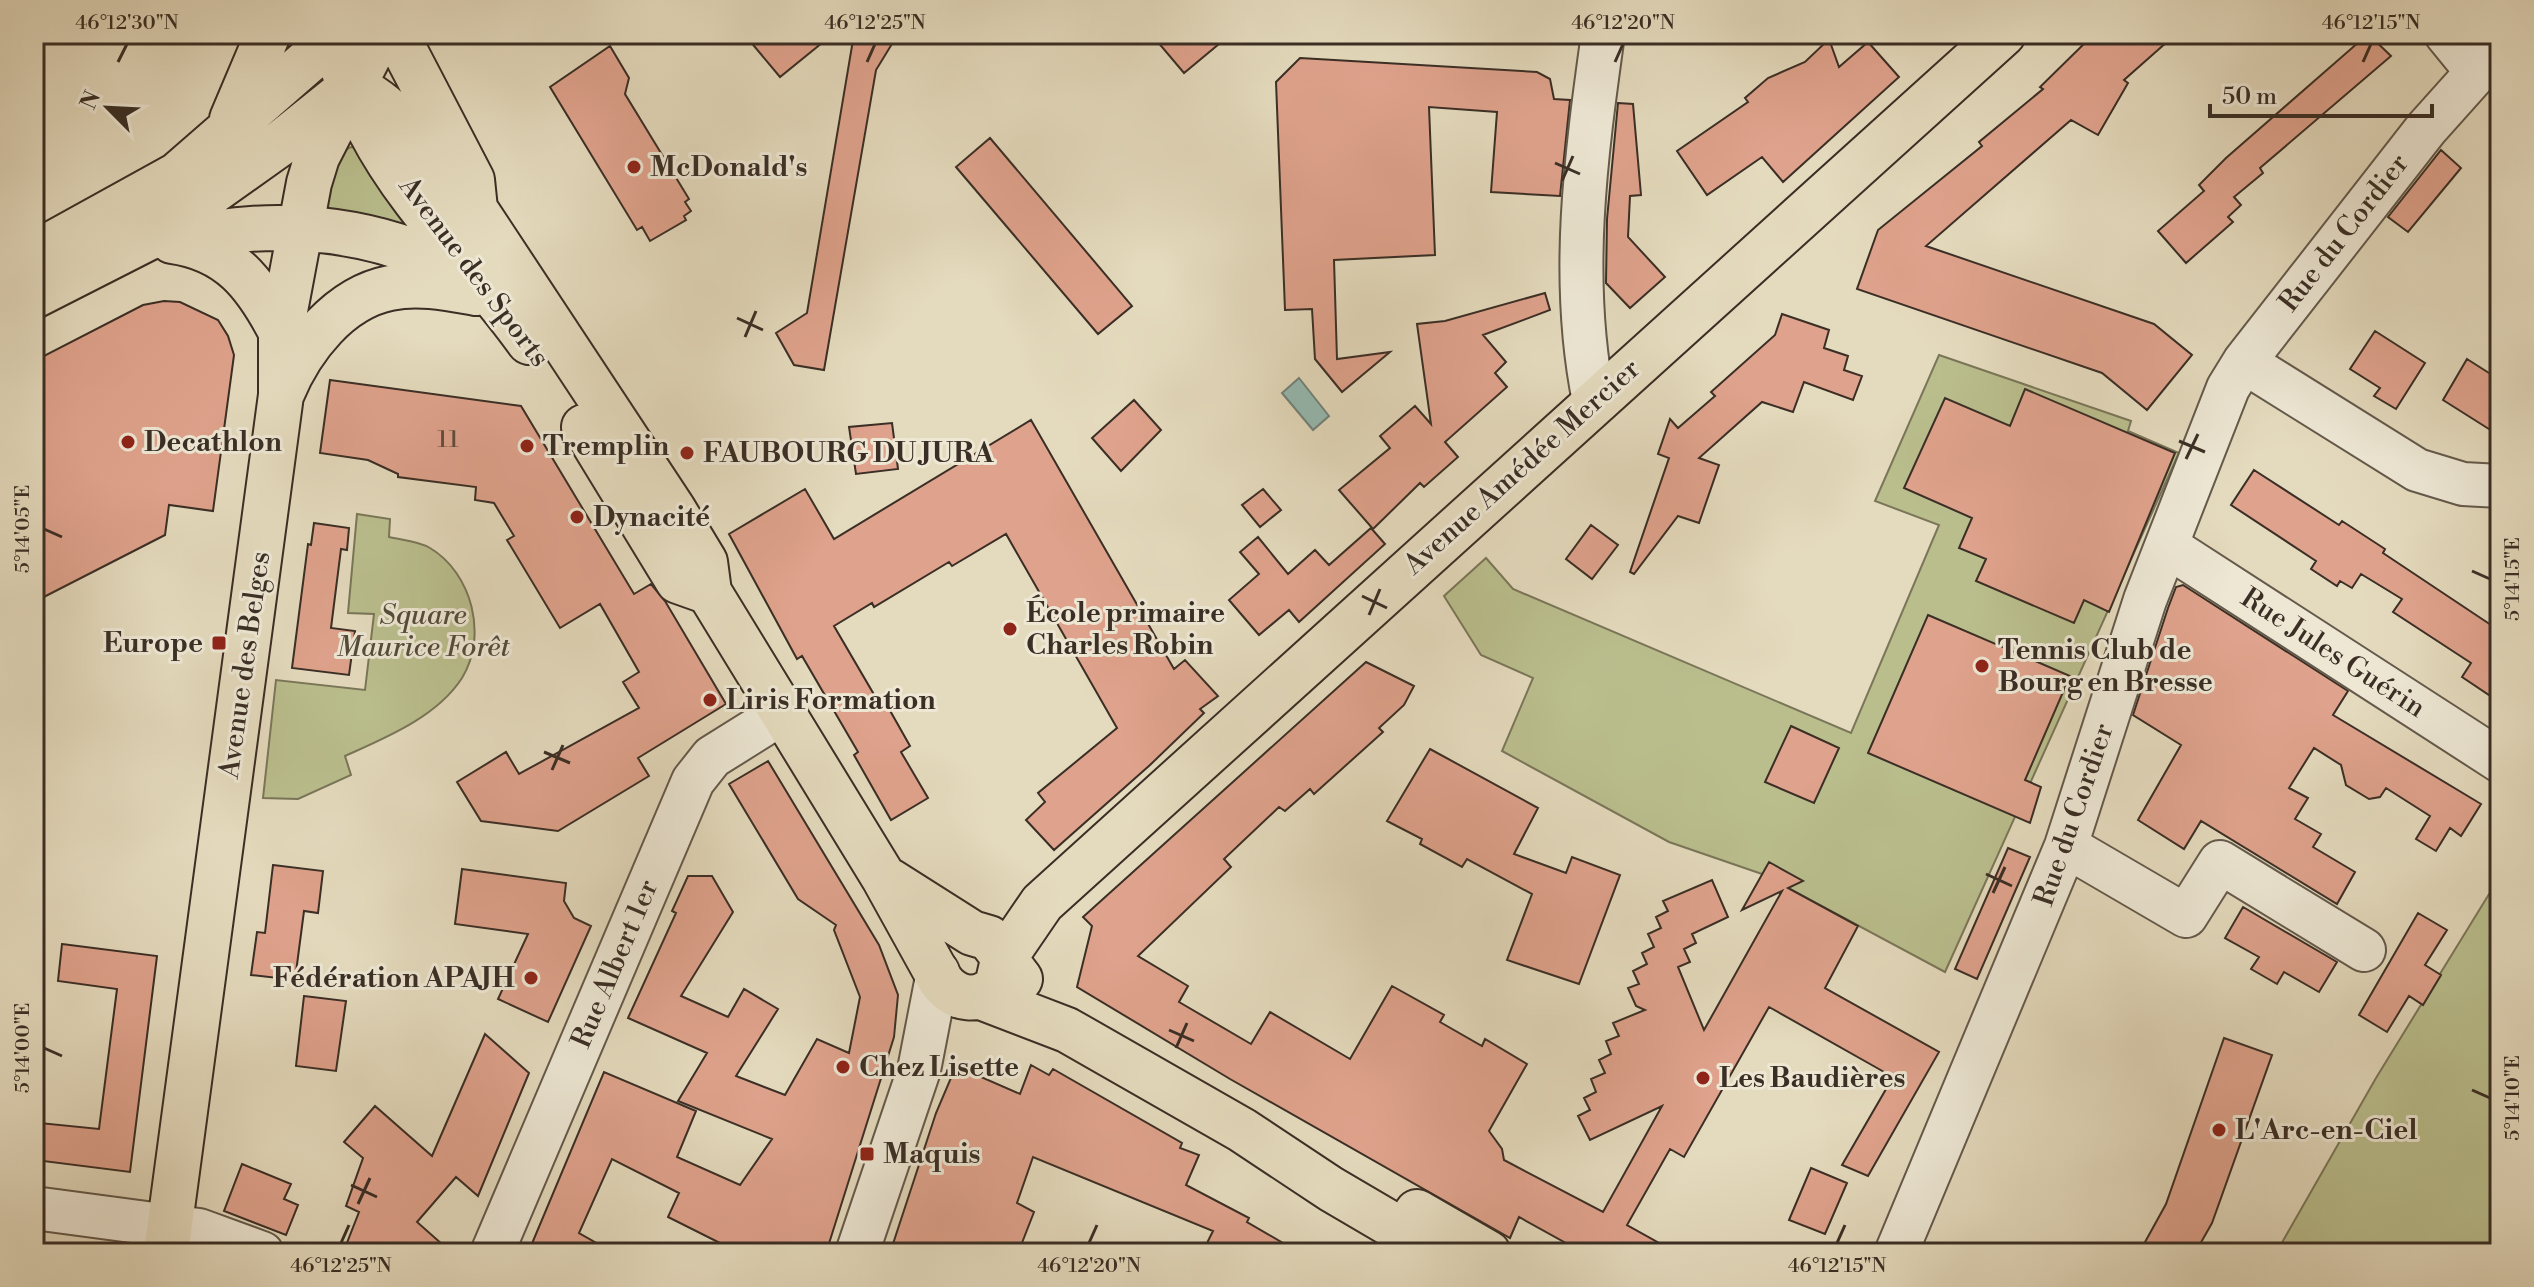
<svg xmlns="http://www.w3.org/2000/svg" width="2534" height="1287" font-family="'Libre Bodoni',serif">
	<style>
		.green { fill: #babe8d; stroke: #7a7659; stroke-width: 2 }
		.water { fill: #95bab2; stroke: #71827a; stroke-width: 2 }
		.building { fill: #dfa28c; stroke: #3a2e25; stroke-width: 2 }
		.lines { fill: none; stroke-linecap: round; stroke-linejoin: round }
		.minor-casing { stroke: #64594b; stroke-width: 46 }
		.major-casing { stroke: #3a2e25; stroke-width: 48 }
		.minor { stroke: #ede7d4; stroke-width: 42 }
		.major { stroke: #e4dabd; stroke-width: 44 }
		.ticks { fill: none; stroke: #3a2e25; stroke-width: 3 }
		.poi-dot { fill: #8f2418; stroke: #ede7d4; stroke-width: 3 }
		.labels { text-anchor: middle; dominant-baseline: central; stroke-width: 6; stroke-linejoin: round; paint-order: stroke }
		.number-label { font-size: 24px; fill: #634b3f }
		.poi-label { font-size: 28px; font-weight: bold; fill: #3a2e25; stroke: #ede7d4; text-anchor: start }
		.street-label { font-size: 28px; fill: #3a2e25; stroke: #ede7d4 }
		.park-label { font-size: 28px; font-style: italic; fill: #544b3a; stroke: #ede7d4 }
		.neatline { fill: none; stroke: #3a2e25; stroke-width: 3 }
		.ticks-label { font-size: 20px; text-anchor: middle; fill: #3a2e25 }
	</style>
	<rect width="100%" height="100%" fill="#e4dabd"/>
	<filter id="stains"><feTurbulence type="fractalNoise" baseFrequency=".0025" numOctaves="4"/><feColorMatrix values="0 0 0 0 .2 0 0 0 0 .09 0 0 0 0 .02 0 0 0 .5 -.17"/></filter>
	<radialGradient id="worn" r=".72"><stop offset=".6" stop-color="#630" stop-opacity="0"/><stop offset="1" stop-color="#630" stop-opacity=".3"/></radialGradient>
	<path class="green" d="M351,147L356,148L406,226L404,235L316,214L342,152Z
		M1939,355L2131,421L2128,431L2179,453L1945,972L1762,874L1669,842L1502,751L1533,678L1481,655L1444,596L1486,558L1513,589L1851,733L1939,525L1875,501Z
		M357,514L390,519L389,537C402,540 419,541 430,548C472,573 488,636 462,678C437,717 385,738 345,756L351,775L298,799L263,798L276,680L365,690L374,614L348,613Z
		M2494,886L2500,889V1253H2276L2376,1078Z"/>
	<path class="water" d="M1299,378L1329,416L1313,430L1282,393Z"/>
	<path class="building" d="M744,34H833L780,77Z
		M854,34H898L876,70L824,370L794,365L776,333L807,313Z
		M1151,34H1231L1184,73Z
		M2094,34H2176L2124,80L2128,83L2098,135L2071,120L1926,246L2154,324L2192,355L2147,410L2102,373L1857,289L1878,230L1982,146L1979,142L2043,89L2040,87Z
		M2368,34L2391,56L2260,168L2263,173L2234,197L2241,205L2228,217L2233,222L2186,263L2158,231L2204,191L2199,185L2226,158Z
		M1829,39L1839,67L1868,42L1899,77L1783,182L1762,157L1707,195L1677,151L1748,102L1745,98L1768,78L1805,62Z
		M610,46L629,78L625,94L689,199L685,202L691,211L684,216L686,220L650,241L642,227L637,230L550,87Z
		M1300,58L1537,72L1550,79L1554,99L1570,100L1560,196L1491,192L1497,112L1429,107L1435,255L1334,260L1337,359L1390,352L1342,392L1315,359L1312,309L1285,310L1276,82Z
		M1618,103L1633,104L1641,195L1630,196L1628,237L1665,277L1630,308L1606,283L1607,219Z
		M990,138L1132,306L1098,334L956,167Z
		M2441,150L2461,168L2408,232L2388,217Z
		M1545,293L1550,310L1483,335L1506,362L1495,373L1507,387L1445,442L1458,457L1424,487L1420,483L1373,529L1339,490L1390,448L1380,436L1415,406L1431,424L1417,324L1445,321Z
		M164,301L180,302L218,320L228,336L234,355L213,511L169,505L165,535L34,602V361L143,305Z
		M1782,314L1829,330L1824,348L1848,356L1844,370L1862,376L1853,400L1804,382L1793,412L1762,402L1699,458L1719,465L1699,523L1678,516L1634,574L1630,572L1669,458L1658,454L1670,419L1678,428L1715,396L1711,392L1775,335Z
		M2375,331L2425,363L2396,409L2374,396L2380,388L2350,369Z
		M2467,359L2500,380V436L2443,400Z
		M330,380L521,406L634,594L651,584L665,601L726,704L638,758L649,776L558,831L481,821L457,782L506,752L519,774L639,708L623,682L639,672L600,604L560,628L507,540L514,536L494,503L475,500L476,487L398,477V474L368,460L320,453Z
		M2025,389L2175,453L2109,612L2084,600L2074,623L1976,581L1986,559L1959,548L1972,518L1904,488L1945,398L2010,426Z
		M1134,400L1161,430L1121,471L1092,438Z
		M1031,420L1174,669L1185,660L1218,696L1200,709L1204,713L1150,765L1054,850L1026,820L1045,802L1038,793L1117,728L1006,534L952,566L949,562L874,607L872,603L834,626L879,703L884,700L910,746L901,752L928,798L891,820L854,755L858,752L802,656L797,659L729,534L805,489L834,539Z
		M892,423L898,469L856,474L849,427Z
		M2254,470L2339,525L2342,521L2385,549L2383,553L2500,631V678L2489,695L2462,677L2471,663L2393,612L2402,599L2361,574L2352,588L2340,581L2337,586L2311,569L2316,561L2231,505Z
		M1263,489L1281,510L1260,527L1242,505Z
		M314,523L349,528L347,550L341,549L331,628L355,631L349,675L292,668L308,544L311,545Z
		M1591,525L1618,545L1592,579L1566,559Z
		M1371,528L1385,544L1299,622L1289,610L1259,635L1229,600L1259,574L1240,552L1258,537L1288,574L1315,550L1329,565Z
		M2183,585L2348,691L2333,715L2481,804L2461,836L2450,828L2436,851L2416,839L2430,816L2386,788L2380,797L2369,799L2346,785L2341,765L2314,748L2289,788L2308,798L2295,819L2321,834L2313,847L2355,872L2337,904L2201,821L2184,849L2138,820L2181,745L2133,715L2168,608L2176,587Z
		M1928,615L2070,676L2025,780L2041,787L2030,823L1868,753Z
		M1366,662L1414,686L1404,705L1379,728L1383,732L1314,794L1310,789L1285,811L1279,807L1224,859L1231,867L1138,956L1188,986L1179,1002L1251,1044L1270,1012L1350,1059L1392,986L1444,1015L1440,1022L1482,1046L1485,1039L1527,1064L1489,1131L1502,1149L1504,1160L1603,1212L1662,1106L1590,1140L1578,1116L1590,1110L1584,1098L1596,1092L1591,1079L1605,1073L1599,1060L1611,1054L1606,1041L1619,1036L1613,1023L1645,1010L1636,1006L1628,988L1639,984L1633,971L1647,964L1642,953L1654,947L1648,934L1661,928L1656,917L1668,911L1663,901L1712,880L1728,917L1692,934L1696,943L1684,949L1690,962L1678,967L1704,1030L1782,891L1742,910L1769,862L1803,881L1788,888L1858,926L1825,988L1939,1052L1868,1176L1842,1165L1893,1077L1769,1007L1684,1157L1670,1149L1627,1225L1677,1253H1584L1519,1217L1510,1238L1230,1079L1077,987L1092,926L1083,917Z
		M1791,726L1839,748L1814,803L1765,782Z
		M1430,749L1538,808L1514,854L1566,873L1572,857L1620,875L1579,984L1507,960L1532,894L1467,859L1462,867L1420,844L1422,839L1387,821Z
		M768,761L879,945L898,995L894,1037L826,1253H725L728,1247L668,1217L679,1193L612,1159L579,1233L614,1253H528L604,1072L696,1111L677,1157L740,1185L772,1139L678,1101L707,1053L628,1018L676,913L672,911L688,876H712L733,912L681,996L728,1017L744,989L778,1009L736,1076L785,1095L817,1039L849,1053L860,997L834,930L836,925L798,899L729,784Z
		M2008,848L2030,857L1977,979L1955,969Z
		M273,865L323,871L318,913L304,911L295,980L251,975L257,932L265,933Z
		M462,869L566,883L564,901L574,918L591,926L548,1022L498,999L528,934L455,924Z
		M2243,907L2337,962L2319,992L2284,972L2277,984L2251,969L2259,957L2225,938Z
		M2418,913L2447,930L2425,965L2441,975L2423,1005L2409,996L2387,1032L2359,1015Z
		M62,944L157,956L130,1172L35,1160L40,1123L99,1129L117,989L58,981Z
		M304,996L346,1001L336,1071L296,1066Z
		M485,1034L529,1073L478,1196L456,1177L417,1222L452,1253H343L359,1212L346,1206L363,1158L344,1142L375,1106L432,1156Z
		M2224,1038L2272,1055L2212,1223L2195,1253H2139L2166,1204Z
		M1031,1065L1049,1075L1053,1069L1182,1143L1180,1148L1199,1155L1186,1185L1249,1218L1247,1222L1300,1253H1202L1213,1231L1033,1157L1017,1203L1034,1212L1018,1253H890L936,1113L956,1066L1020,1094Z
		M242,1164L291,1184L284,1199L298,1205L286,1235L224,1211Z
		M1811,1168L1847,1183L1825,1234L1789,1220Z"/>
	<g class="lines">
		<defs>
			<path id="minor" d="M2446,34L2477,72
				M2244,362L2417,470L2463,484L2500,486
				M1594,401C1569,279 1586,156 1603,34
				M2167,546L2500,761
				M2066,846L2186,916L2220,862L2364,950
				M34,1208L199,1230L262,1253
				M492,1253L693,781L712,757L784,712
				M857,1253L919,1070L938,972
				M1896,1253L2066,846L2145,600L2228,388L2244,362L2426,129L2477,72L2500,55"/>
			<path id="major" d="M328,34C343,65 353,100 370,130C411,209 478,270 529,342
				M396,34L472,180L475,209L673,509L705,562L709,592L884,878L941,981C956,1001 979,1003 997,986L1003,960L1042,903L2003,34
				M350,85C405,110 421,151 452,199L462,203
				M232,119L268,34
				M172,241C230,249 256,284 281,332
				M177,241C256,220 348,224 425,256C439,262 453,273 467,280
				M34,254L177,175L339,34
				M34,296L146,239L281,143L342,94
				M282,393C301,347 339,298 390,288C418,282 448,288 476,293
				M584,427L678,581L709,592
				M890,881L972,933L989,938L1020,979
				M981,997L1067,1030L1242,1130L1331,1189L1440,1253
				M1417,1212L1488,1253
				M166,1253L281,395V332L309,183L317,157L380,34"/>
		</defs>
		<use href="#minor" class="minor-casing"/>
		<use href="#major" class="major-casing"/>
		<use href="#minor" class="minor"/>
		<use href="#major" class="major"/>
	</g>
	<path class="ticks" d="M118,62L127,44M867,62L875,44M1615,62L1623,44M2363,62L2371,44M1555,163L1580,174M1562,181L1573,156M737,318L763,330M745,337L756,311M2179,441L2205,452M2186,459L2198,434M44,529L62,537M2472,571L2490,579M1362,596L1387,608M1369,615L1380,589M544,752L570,763M552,770L563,745M1986,874L2012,886M1993,893L2005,867M1169,1030L1194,1041M44,1048L62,1056M1176,1048L1187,1023M2472,1090L2490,1098M351,1185L377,1197M358,1204L370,1178M341,1243L349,1225M1089,1243L1097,1225M1837,1243L1845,1225"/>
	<g class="poi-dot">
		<circle cx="634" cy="167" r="8"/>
		<circle cx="128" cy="442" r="8"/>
		<circle cx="527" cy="446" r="8"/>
		<circle cx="687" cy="453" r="8"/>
		<circle cx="577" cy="517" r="8"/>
		<circle cx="1010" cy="629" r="8"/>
		<rect x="211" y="635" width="16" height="16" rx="4"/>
		<circle cx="1982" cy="666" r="8"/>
		<circle cx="710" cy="700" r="8"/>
		<circle cx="531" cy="978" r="8"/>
		<circle cx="843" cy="1067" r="8"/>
		<circle cx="1703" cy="1078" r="8"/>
		<circle cx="2219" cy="1130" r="8"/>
		<rect x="859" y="1146" width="16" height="16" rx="4"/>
	</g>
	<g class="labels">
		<g class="number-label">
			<text x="448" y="440">11</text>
		</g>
		<g class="poi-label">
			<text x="650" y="167">McDonald's</text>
			<text x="144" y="442">Decathlon</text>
			<text x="543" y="446">Tremplin</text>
			<text x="703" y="453">FAUBOURG DU JURA</text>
			<text x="593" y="517">Dynacité</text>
			<text x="1026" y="613">École primaire<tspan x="1026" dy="32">Charles Robin</tspan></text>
			<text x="203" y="643" text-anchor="end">Europe</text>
			<text x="1998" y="650">Tennis Club de<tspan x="1998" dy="32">Bourg en Bresse</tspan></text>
			<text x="726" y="700">Liris Formation</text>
			<text x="515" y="978" text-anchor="end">Fédération APAJH</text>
			<text x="859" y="1067">Chez Lisette</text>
			<text x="1719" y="1078">Les Baudières</text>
			<text x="2235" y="1130">L'Arc-en-Ciel</text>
			<text x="883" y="1154">Maquis</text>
		</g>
		<g class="street-label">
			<text transform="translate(2344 233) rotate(-52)">Rue du Cordier</text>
			<text transform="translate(474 272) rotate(53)">Avenue des Sports</text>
			<text transform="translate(1522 467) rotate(-42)">Avenue Amédée Mercier</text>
			<text transform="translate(2333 653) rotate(33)">Rue Jules Guérin</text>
			<text transform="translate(245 665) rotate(-82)">Avenue des Belges</text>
			<text transform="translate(2074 815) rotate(-71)">Rue du Cordier</text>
			<text transform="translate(615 964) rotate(-67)">Rue Albert 1er</text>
		</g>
		<g class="park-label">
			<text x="423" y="615">Square<tspan x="423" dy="32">Maurice Forêt</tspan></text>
		</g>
	</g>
	<rect width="2534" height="1287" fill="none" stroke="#e4dabd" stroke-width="88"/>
	<g transform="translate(108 108) rotate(294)" stroke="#ede7d4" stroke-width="6" paint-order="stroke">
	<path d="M0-6L14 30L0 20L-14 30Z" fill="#3a2e25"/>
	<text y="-12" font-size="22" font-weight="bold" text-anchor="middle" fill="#3a2e25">N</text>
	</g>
	<path d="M2210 104v12h222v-12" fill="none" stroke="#3a2e25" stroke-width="4"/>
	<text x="2222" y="104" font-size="24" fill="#3a2e25" stroke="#ede7d4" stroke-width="6" paint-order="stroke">50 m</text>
	<rect x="44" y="44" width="2446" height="1199" class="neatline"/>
	<g class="ticks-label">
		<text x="127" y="29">46°12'30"N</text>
		<text x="875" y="29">46°12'25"N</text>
		<text x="1623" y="29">46°12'20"N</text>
		<text x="2371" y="29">46°12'15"N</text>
		<text transform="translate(22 529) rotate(-90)" y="7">5°14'05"E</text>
		<text transform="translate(2512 579) rotate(-90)" y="7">5°14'15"E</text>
		<text transform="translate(22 1048) rotate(-90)" y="7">5°14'00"E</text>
		<text transform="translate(2512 1098) rotate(-90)" y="7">5°14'10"E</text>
		<text x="341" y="1272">46°12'25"N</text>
		<text x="1089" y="1272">46°12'20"N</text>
		<text x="1837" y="1272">46°12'15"N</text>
	</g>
	<rect width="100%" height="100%" filter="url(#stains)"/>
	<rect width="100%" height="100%" fill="url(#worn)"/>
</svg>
